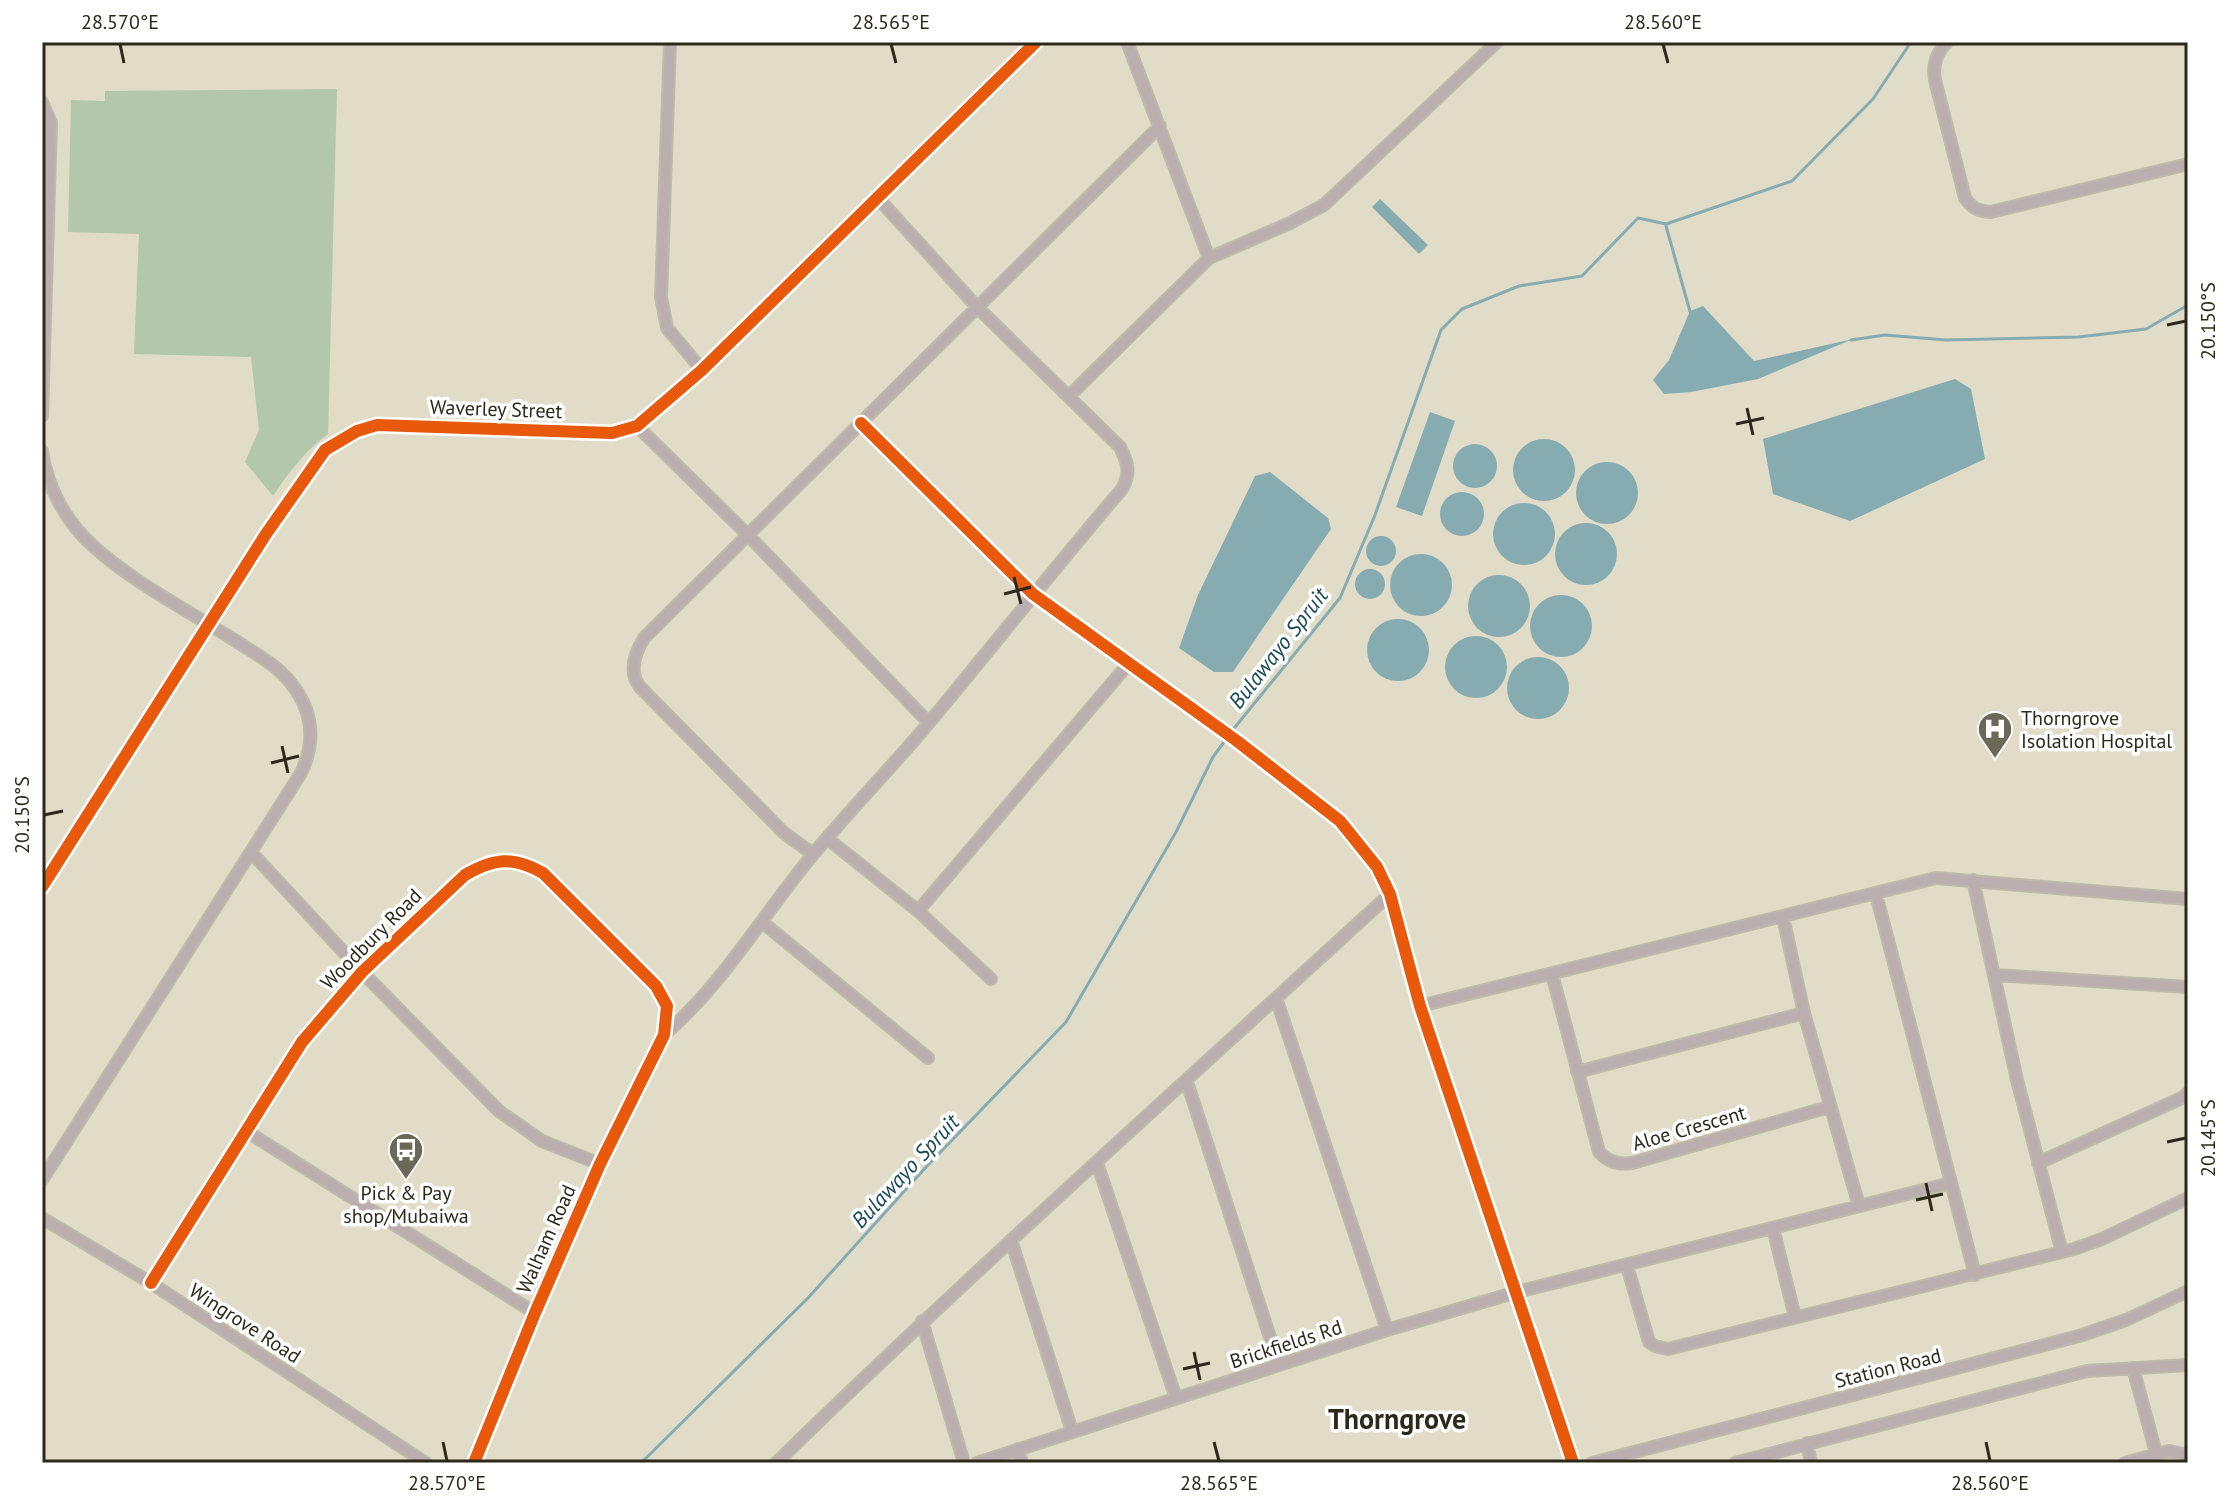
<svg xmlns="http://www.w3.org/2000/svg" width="2230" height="1505" font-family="'PT Sans',sans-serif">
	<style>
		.forest { fill: #b2c7ac }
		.water { fill: #86acb2 }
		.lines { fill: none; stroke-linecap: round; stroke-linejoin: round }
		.stream { stroke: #86acb2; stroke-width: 3 }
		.minor-casing { stroke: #bebaaa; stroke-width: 14 }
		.minor { stroke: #bbaeae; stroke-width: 10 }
		.cycleway-casing { stroke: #fff; stroke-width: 17 }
		.cycleway { stroke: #e8590c; stroke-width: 12 }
		.ticks { fill: none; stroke: #2c291b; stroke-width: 3 }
		.labels { text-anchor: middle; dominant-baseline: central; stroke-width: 7; stroke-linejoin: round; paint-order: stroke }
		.street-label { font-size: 20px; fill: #2c291b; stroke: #fff }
		.poi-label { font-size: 20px; fill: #2c291b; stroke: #fff; text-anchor: start }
		.water-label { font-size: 22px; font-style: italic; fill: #154754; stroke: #fff }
		.district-label { font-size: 28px; font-weight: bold; fill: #2c291b; stroke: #fff }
		.neatline { fill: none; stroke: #2c291b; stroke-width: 3 }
		.ticks-label { font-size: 20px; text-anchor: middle; fill: #2c291b }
	</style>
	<rect width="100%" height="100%" fill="#e0dcc8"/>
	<path class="forest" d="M337,89L328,434C305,451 289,472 273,496L245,462L259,430L251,357L134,354L139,234L68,232L71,100L105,101V91Z"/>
	<path class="water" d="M1380,199L1428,245L1419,254L1372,207Z
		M1703,306L1754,361L1853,339L1758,379L1691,392L1664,394L1653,380L1669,360L1690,311Z
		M1955,379L1971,389L1985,459L1850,521L1773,494L1763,439Z
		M1430,412L1455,421L1422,516L1396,507Z
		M1513 470a31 31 0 1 1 62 0a31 31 0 1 1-62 0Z
		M1453 466a22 22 0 1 1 44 0a22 22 0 1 1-44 0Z
		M1576 493a31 31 0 1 1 62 0a31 31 0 1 1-62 0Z
		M1270,472L1328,518L1331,529L1233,672H1214L1179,648L1198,595L1255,476Z
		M1440 514a22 22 0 1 1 44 0a22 22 0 1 1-44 0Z
		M1493 534a31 31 0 1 1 62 0a31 31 0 1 1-62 0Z
		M1555 554a31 31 0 1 1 62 0a31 31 0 1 1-62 0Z
		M1366 551a15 15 0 1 1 30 0a15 15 0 1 1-30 0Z
		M1390 585a31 31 0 1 1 62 0a31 31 0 1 1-62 0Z
		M1355 584a15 15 0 1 1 30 0a15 15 0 1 1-30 0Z
		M1468 606a31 31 0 1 1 62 0a31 31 0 1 1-62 0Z
		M1530 626a31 31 0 1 1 62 0a31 31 0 1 1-62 0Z
		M1367 650a31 31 0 1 1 62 0a31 31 0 1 1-62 0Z
		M1445 667a31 31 0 1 1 62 0a31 31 0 1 1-62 0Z
		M1507 688a31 31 0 1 1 62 0a31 31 0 1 1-62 0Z"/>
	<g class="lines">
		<path class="stream" d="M1666,226L1691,315
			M1851,340L1885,335L1946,340L2079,337L2146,329L2188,305
			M1231,732L1340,598L1375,515L1441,330L1462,309L1519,286L1582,276L1638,218L1666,224L1792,181L1873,99L1911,42
			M641,1463L808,1298L927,1166L1066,1022L1176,832L1213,757L1227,738"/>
		<defs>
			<path id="minor" d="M670,42L661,297L667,328L702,370
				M1127,42L1209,258
				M1947,42C1937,53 1932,64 1935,80L1965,198C1973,209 1978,211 1991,212L2188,164
				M42,102L51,123L42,416
				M1069,396L1209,258L1288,224L1324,205L1497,42
				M861,423L1033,594L1237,741L1340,821L1377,867L1390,894L1420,1006L1573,1463
				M637,426L748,535L929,723
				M42,451C47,487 66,522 93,546C135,584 189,611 236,641C254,653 277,665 290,682C313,710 316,741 301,773L42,1180
				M828,839L918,911L991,979
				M251,852L362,972L499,1111L542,1141L600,1164
				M813,854L784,833L640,687C628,672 635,653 644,638L1160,126
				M1973,880L2017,1080L2062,1252
				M42,887L266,534L325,450L357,431L377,425L612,433L637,426L702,370L1036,42
				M1876,894L1975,1275
				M918,911L1129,663
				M1783,917L1804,1013L1859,1206
				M762,922L928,1058
				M1552,974L1599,1152C1608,1162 1619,1165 1632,1163L1829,1107
				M1995,975L2188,987
				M1276,998L1387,1330
				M1420,1006L1936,878L2188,899
				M664,1035C723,984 762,916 811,857C849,811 890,769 928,724C993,646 1056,566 1122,489C1131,473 1128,463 1120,447L977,307L877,197
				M1577,1072L1804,1013
				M1187,1082L1279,1365
				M246,1131L535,1313
				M1097,1163L1176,1398
				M2038,1163L2182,1098L2188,1093
				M42,1218L151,1283L426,1463
				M1773,1228L1795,1317
				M1011,1240L1072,1431
				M1627,1266L1649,1342L1655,1346L1668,1349L2074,1249L2102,1239L2188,1198
				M151,1283L302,1042L362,972L465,875C494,858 513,856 543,873L656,986L667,1006L664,1035L600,1164L535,1313L474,1463
				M922,1321L964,1463
				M2133,1368L2156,1453
				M1807,1443L1811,1463
				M1018,1449L1022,1463
				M776,1463C976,1268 1184,1083 1390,894
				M977,1463L1387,1330L1517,1292L1951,1183
				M1592,1463L2079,1336L2126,1320L2188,1291
				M1735,1463L2087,1371L2188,1365
				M2125,1463L2169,1451L2188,1455"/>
		</defs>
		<use href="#minor" class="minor-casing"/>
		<use href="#minor" class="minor"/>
		<defs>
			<path id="cycleway" d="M861,423L1033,594L1237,741L1340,821L1377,867L1390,894L1420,1006L1573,1463
				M42,887L266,534L325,450L357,431L377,425L612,433L637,426L702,370L1036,42
				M151,1283L302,1042L362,972L465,875C494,858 513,856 543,873L656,986L667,1006L664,1035L600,1164L535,1313L474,1463"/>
		</defs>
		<use href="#cycleway" class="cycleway-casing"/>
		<use href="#cycleway" class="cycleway"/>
	</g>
	<path class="ticks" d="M120,44L124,63M891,44L896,63M1663,44L1668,63M2167,325L2186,321M1747,408L1753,435M1736,424L1764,418M1014,577L1021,604M1004,594L1031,587M282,746L288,773M271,763L299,756M44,815L63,811M2167,1142L2186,1138M1926,1183L1932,1211M1916,1200L1943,1194M1194,1352L1200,1380M1183,1369L1210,1363M443,1442L447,1461M1214,1442L1219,1461M1986,1442L1990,1461"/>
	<defs>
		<symbol id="hospital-pin" viewBox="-11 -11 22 30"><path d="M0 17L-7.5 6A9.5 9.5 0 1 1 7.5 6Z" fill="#6b6858" stroke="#fff"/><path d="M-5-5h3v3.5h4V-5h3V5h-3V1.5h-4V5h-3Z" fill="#fff"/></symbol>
		<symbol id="bus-pin" viewBox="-11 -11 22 30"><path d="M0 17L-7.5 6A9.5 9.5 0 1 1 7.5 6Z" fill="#6b6858" stroke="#fff"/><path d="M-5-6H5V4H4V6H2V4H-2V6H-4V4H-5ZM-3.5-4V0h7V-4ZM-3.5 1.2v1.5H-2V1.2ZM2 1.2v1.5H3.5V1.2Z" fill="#fff"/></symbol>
	</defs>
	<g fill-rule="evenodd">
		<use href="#hospital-pin" x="1975" y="709" width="40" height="54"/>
		<use href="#bus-pin" x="386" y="1130" width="40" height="54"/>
	</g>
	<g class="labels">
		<g class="street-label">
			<text transform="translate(496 409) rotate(2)">Waverley Street</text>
			<text transform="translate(371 939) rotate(-45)">Woodbury Road</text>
			<text transform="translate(1689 1128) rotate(-16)">Aloe Crescent</text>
			<text transform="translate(546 1239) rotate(-66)">Walham Road</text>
			<text transform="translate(245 1323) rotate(33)">Wingrove Road</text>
			<text transform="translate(1286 1344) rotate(-18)">Brickfields Rd</text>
			<text transform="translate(1888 1368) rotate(-14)">Station Road</text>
		</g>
		<g class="poi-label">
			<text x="2021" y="718">Thorngrove<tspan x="2021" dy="23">Isolation Hospital</tspan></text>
			<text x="406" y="1193" text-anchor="middle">Pick &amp; Pay<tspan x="406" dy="23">shop/Mubaiwa</tspan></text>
		</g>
		<g class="water-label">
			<text transform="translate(1278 648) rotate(-52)">Bulawayo Spruit</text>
			<text transform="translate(905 1171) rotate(-47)">Bulawayo Spruit</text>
		</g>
		<g class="district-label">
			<text x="1397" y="1418">Thorngrove</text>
		</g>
	</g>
	<rect width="2230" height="1505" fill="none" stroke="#ffffff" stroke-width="88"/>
	<rect x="44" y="44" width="2142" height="1417" class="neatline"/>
	<g class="ticks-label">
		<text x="120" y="29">28.570°E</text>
		<text x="891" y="29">28.565°E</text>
		<text x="1663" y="29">28.560°E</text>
		<text transform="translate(2208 321) rotate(-90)" y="7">20.150°S</text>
		<text transform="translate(22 815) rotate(-90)" y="7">20.150°S</text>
		<text transform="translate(2208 1138) rotate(-90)" y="7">20.145°S</text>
		<text x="447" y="1490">28.570°E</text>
		<text x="1219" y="1490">28.565°E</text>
		<text x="1990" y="1490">28.560°E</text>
	</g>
</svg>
